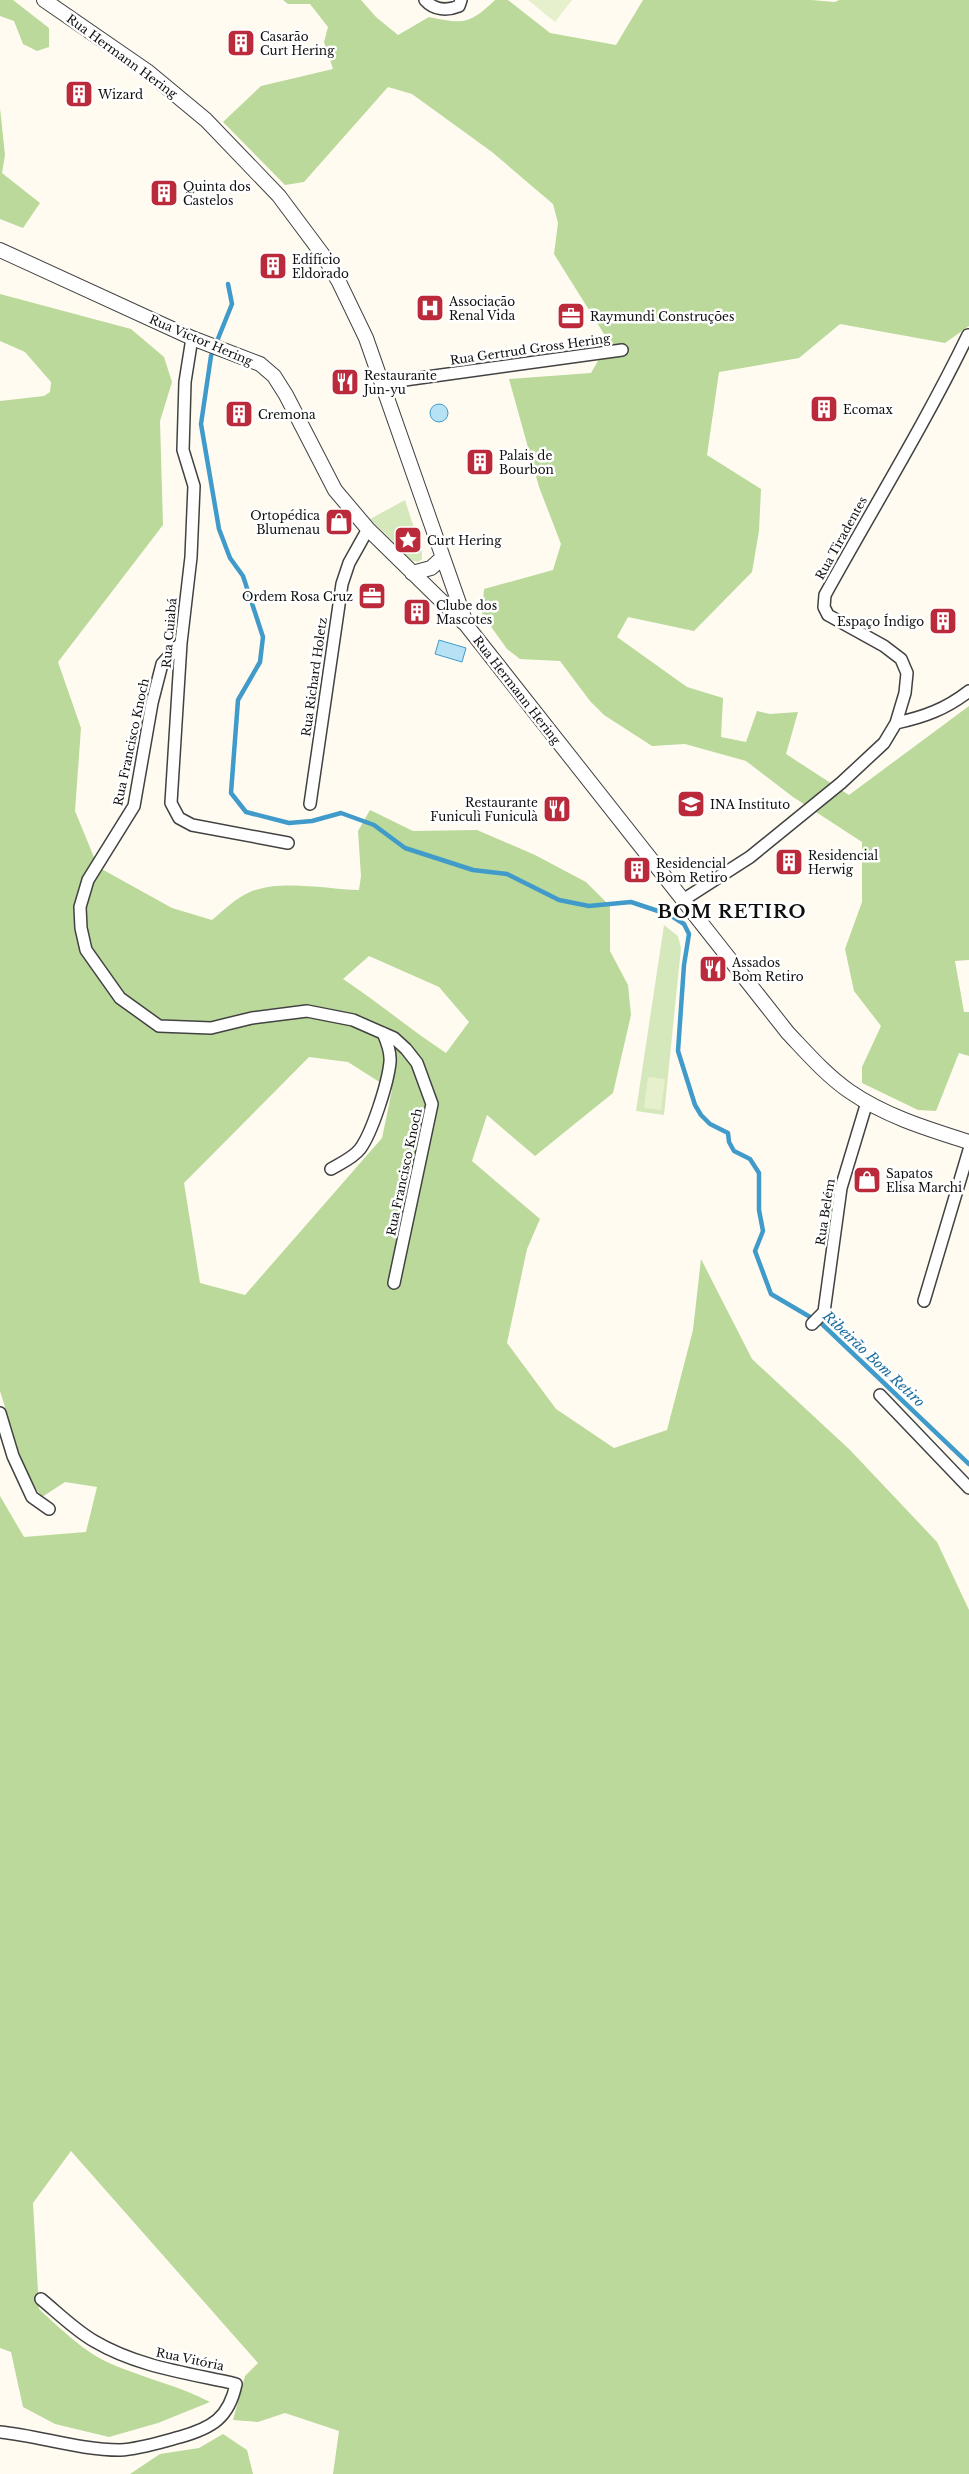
<svg xmlns="http://www.w3.org/2000/svg" width="969" height="2474" font-family="'Libre Baskerville',serif">
	<style>
		.green { fill: #d5e8bb }
		.forest { fill: #bad99a; fill-rule: evenodd }
		.pitch { fill: #e6f0cc }
		.water { fill: #b7e1f5; stroke: #409bca }
		.lines { fill: none; stroke-linecap: round; stroke-linejoin: round }
		.stream { stroke: #409bca; stroke-width: 4.5 }
		.minor-casing { stroke: #424242; stroke-width: 14 }
		.tertiary-casing { stroke: #424242; stroke-width: 16 }
		.minor { stroke: #fff; stroke-width: 11 }
		.tertiary { stroke: #fff; stroke-width: 14 }
		.labels { text-anchor: middle; dominant-baseline: central; stroke-width: 5; stroke-linejoin: round; paint-order: stroke }
		.poi-label { font-size: 12px; fill: #0f0f0f; stroke: #fff; text-anchor: start }
		.street-label { font-size: 12px; fill: #0f0f0f; stroke: #fff }
		.water-label { font-size: 14px; font-style: italic; fill: #1b6d9e; stroke: #fff }
		.district-label { font-size: 18px; font-weight: bold; letter-spacing: 1px; fill: #0f0f0f; stroke: #fff }
	</style>
	<rect width="100%" height="100%" fill="#fffbf1"/>
	<path class="green" d="M405,500L422,553V559L418,562L411,560L370,519Z
		M664,925L678,936L681,948L664,1115L636,1111Z"/>
	<path class="forest" d="M0,0H13L49,28V47L37,51L23,44L14,21L0,16Z
		M283,0H361L376,17L398,35L429,17C463,24 469,25 495,0H508L550,33L616,45L643,0H811L835,2L839,0H969V326L945,343L840,324L799,358L719,372L707,455L761,489L759,531L752,572L694,631L628,617L617,637L687,687L723,698L721,737L746,742L757,711L770,714L798,712L786,754L849,795L969,706V960L955,961L964,1012H969V1056L959,1053L936,1111L918,1110L862,1083V1067L881,1026L854,991L845,949L862,902V842L793,797L746,761L685,744L652,746L604,715L590,701L560,661L520,659L507,649L482,614L484,589L553,570L561,544L539,487L509,379L591,373L609,342L554,254L558,223L553,204L492,152L412,94L388,87L304,182L285,185L223,122L261,86L333,69L324,42L328,27L310,4H288Z
		M0,108L5,155L2,173L40,203L23,228L0,219Z
		M0,294L131,329L164,357L172,382L160,421L163,525L58,662L81,728L75,811L98,867L172,908L212,920C224,910 236,898 250,892C279,879 328,889 359,890L361,876L358,831L370,810L413,831L477,830L535,855L586,882L610,906V951L628,985L631,1015L613,1093L535,1156L487,1115L472,1161L540,1219L527,1249L507,1343L556,1409L614,1448L667,1430L693,1330L701,1259L752,1359L850,1450L937,1542L969,1610V2474H333L339,2431L285,2413L258,2422L233,2420L245,2376L258,2363L71,2151L33,2203L39,2309C63,2331 86,2354 116,2366C147,2379 180,2386 210,2402L158,2423L109,2437L55,2424L23,2407L11,2352L0,2348V1496L24,1537L86,1532L97,1487L65,1482L42,1497L26,1475L0,1391V401L44,396L50,392L51,382L25,352L0,341ZM369,956L439,987L469,1022L446,1053C411,1030 379,1003 343,979ZM309,1057L348,1062L392,1090L382,1138L245,1295L200,1283L184,1183Z
		M223,2434L247,2450L253,2474H130L160,2454L199,2448Z"/>
	<path class="pitch" d="M528,0H572L555,22Z
		M648,1077L665,1079L661,1110L644,1108Z"/>
	<path class="water" d="M430 413a9 9 0 1 1 18 0a9 9 0 1 1-18 0Z
		M439,640L466,648L462,662L435,654Z"/>
	<g class="lines">
		<path class="stream" d="M228,284L232,304L211,356L201,424L219,529L230,558L243,576L263,637L260,662L238,700L231,793L246,812L289,823L312,821L341,813L374,825L405,848L473,870L507,874L559,900L589,906L631,902L670,915L684,924L689,934L684,965L678,1051L695,1105L701,1115L710,1124L728,1133L729,1142L734,1151L750,1159L759,1173V1210L763,1231L755,1251L771,1294L822,1324L969,1464"/>
		<defs>
			<path id="minor" d="M425,0C434,10 447,11 459,6L461,0
				M192,338L185,382L183,450L194,486L191,557L181,643L171,803L179,818L192,825L288,843
				M383,383L622,350
				M181,643L162,664L152,703L134,806L88,880L80,907L81,928L86,950L120,998L159,1026L211,1028L252,1018L307,1011L353,1020L394,1038L406,1049L417,1063L432,1104L394,1283
				M896,723C924,717 946,709 969,691
				M310,804L342,584L349,563L368,529
				M683,900L750,857L841,783L884,743L896,723L905,693L907,673L901,659L884,646L828,615L824,607L825,595C873,508 925,424 968,335
				M331,1169C341,1163 353,1158 360,1149C372,1133 388,1083 390,1062C391,1052 387,1042 383,1033
				M924,1301L969,1150
				M812,1324L824,1312L841,1188L867,1102
				M880,1395L969,1488
				M0,1413L13,1456L32,1497L49,1509
				M0,2432C40,2436 79,2450 120,2450C140,2449 161,2442 180,2437C212,2428 229,2418 236,2384C188,2373 138,2367 94,2341C75,2330 58,2313 41,2299"/>
			<path id="tertiary" d="M44,0L147,71L206,120L279,196L323,255L339,282L366,338L467,626L788,1033C807,1053 826,1075 849,1091C885,1116 928,1129 969,1142
				M0,250L192,338L260,364L274,376L286,395L335,490L368,529L464,623
				M412,573L431,568L442,558"/>
		</defs>
		<use href="#minor" class="minor-casing"/>
		<use href="#tertiary" class="tertiary-casing"/>
		<use href="#minor" class="minor"/>
		<use href="#tertiary" class="tertiary"/>
	</g>
	<defs>
		<symbol id="building-square" viewBox="-11 -11 22 22"><rect x="-9" y="-9" width="18" height="18" rx="4" fill="#bb2a3a" stroke="#fff"/><path d="M-4-6H4V6H1V3H-1V6H-4ZM-2.5-4.3h1.7v1.8h-1.7ZM.8-4.3h1.7v1.8H.8ZM-2.5-1h1.7V.8h-1.7ZM.8-1h1.7V.8H.8Z" fill="#fff"/></symbol>
		<symbol id="hospital-square" viewBox="-11 -11 22 22"><rect x="-9" y="-9" width="18" height="18" rx="4" fill="#bb2a3a" stroke="#fff"/><path d="M-5-5h3v3.5h4V-5h3V5h-3V1.5h-4V5h-3Z" fill="#fff"/></symbol>
		<symbol id="office-square" viewBox="-11 -11 22 22"><rect x="-9" y="-9" width="18" height="18" rx="4" fill="#bb2a3a" stroke="#fff"/><path d="M-6-3h4V-5.5h4V-3h4V5H-6ZM-1-4.5V-3h2v-1.5ZM-6 0V1H6V0Z" fill="#fff"/></symbol>
		<symbol id="restaurant-square" viewBox="-11 -11 22 22"><rect x="-9" y="-9" width="18" height="18" rx="4" fill="#bb2a3a" stroke="#fff"/><path d="M-5-6h1v4h1v-4h1v4h1v-4h1v5L-1.5 .5V6h-2V.5L-5-1ZM5-6V6H3V1.5H1.5Q1.5-4 5-6Z" fill="#fff"/></symbol>
		<symbol id="shop-square" viewBox="-11 -11 22 22"><rect x="-9" y="-9" width="18" height="18" rx="4" fill="#bb2a3a" stroke="#fff"/><path d="M-5-2.5h2.3a2.7 3.5 0 0 1 5.4 0H5L5.5 6h-11ZM-1.5-2.5h3a1.5 2.3 0 0 0-3 0Z" fill="#fff"/></symbol>
		<symbol id="sight-square" viewBox="-11 -11 22 22"><rect x="-9" y="-9" width="18" height="18" rx="4" fill="#bb2a3a" stroke="#fff"/><path d="M0-6L1.8-2.2L6-1.7L2.9 1.2L3.7 5.4L0 3.3L-3.7 5.4L-2.9 1.2L-6-1.7L-1.8-2.2Z" fill="#fff"/></symbol>
		<symbol id="university-square" viewBox="-11 -11 22 22"><rect x="-9" y="-9" width="18" height="18" rx="4" fill="#bb2a3a" stroke="#fff"/><path d="M0-5L7-2L0 1L-7-2ZM-4 1L0 2.5L4 1V4Q0 6-4 4Z" fill="#fff"/></symbol>
	</defs>
	<g fill-rule="evenodd">
		<use href="#building-square" x="225" y="27" width="32" height="32"/>
		<use href="#building-square" x="63" y="78" width="32" height="32"/>
		<use href="#building-square" x="148" y="177" width="32" height="32"/>
		<use href="#building-square" x="257" y="250" width="32" height="32"/>
		<use href="#hospital-square" x="414" y="292" width="32" height="32"/>
		<use href="#office-square" x="555" y="300" width="32" height="32"/>
		<use href="#restaurant-square" x="329" y="366" width="32" height="32"/>
		<use href="#building-square" x="808" y="393" width="32" height="32"/>
		<use href="#building-square" x="223" y="398" width="32" height="32"/>
		<use href="#building-square" x="464" y="446" width="32" height="32"/>
		<use href="#shop-square" x="323" y="506" width="32" height="32"/>
		<use href="#sight-square" x="392" y="524" width="32" height="32"/>
		<use href="#office-square" x="356" y="580" width="32" height="32"/>
		<use href="#building-square" x="401" y="596" width="32" height="32"/>
		<use href="#building-square" x="927" y="605" width="32" height="32"/>
		<use href="#university-square" x="675" y="788" width="32" height="32"/>
		<use href="#restaurant-square" x="541" y="793" width="32" height="32"/>
		<use href="#building-square" x="773" y="846" width="32" height="32"/>
		<use href="#building-square" x="621" y="854" width="32" height="32"/>
		<use href="#restaurant-square" x="697" y="953" width="32" height="32"/>
		<use href="#shop-square" x="851" y="1164" width="32" height="32"/>
	</g>
	<g class="labels">
		<g class="poi-label">
			<text x="260" y="36">Casarão<tspan x="260" dy="14">Curt Hering</tspan></text>
			<text x="98" y="94">Wizard</text>
			<text x="183" y="186">Quinta dos<tspan x="183" dy="14">Castelos</tspan></text>
			<text x="292" y="259">Edifício<tspan x="292" dy="14">Eldorado</tspan></text>
			<text x="449" y="301">Associação<tspan x="449" dy="14">Renal Vida</tspan></text>
			<text x="590" y="316">Raymundi Construções</text>
			<text x="364" y="375">Restaurante<tspan x="364" dy="14">Jun-yu</tspan></text>
			<text x="843" y="409">Ecomax</text>
			<text x="258" y="414">Cremona</text>
			<text x="499" y="455">Palais de<tspan x="499" dy="14">Bourbon</tspan></text>
			<text x="320" y="515" text-anchor="end">Ortopédica<tspan x="320" dy="14">Blumenau</tspan></text>
			<text x="427" y="540">Curt Hering</text>
			<text x="353" y="596" text-anchor="end">Ordem Rosa Cruz</text>
			<text x="436" y="605">Clube dos<tspan x="436" dy="14">Mascotes</tspan></text>
			<text x="924" y="621" text-anchor="end">Espaço Índigo</text>
			<text x="538" y="802" text-anchor="end">Restaurante<tspan x="538" dy="14">Funiculì Funiculà</tspan></text>
			<text x="710" y="804">INA Instituto</text>
			<text x="808" y="855">Residencial<tspan x="808" dy="14">Herwig</tspan></text>
			<text x="656" y="863">Residencial<tspan x="656" dy="14">Bom Retiro</tspan></text>
			<text x="732" y="962">Assados<tspan x="732" dy="14">Bom Retiro</tspan></text>
			<text x="886" y="1173">Sapatos<tspan x="886" dy="14">Elisa Marchi</tspan></text>
		</g>
		<g class="street-label">
			<text transform="translate(122 56) rotate(36)">Rua Hermann Hering</text>
			<text transform="translate(201 340) rotate(23)">Rua Victor Hering</text>
			<text transform="translate(530 349) rotate(-8)">Rua Gertrud Gross Hering</text>
			<text transform="translate(841 538) rotate(-61)">Rua Tiradentes</text>
			<text transform="translate(169 633) rotate(-85)">Rua Cuiabá</text>
			<text transform="translate(314 677) rotate(-82)">Rua Richard Holetz</text>
			<text transform="translate(517 690) rotate(52)">Rua Hermann Hering</text>
			<text transform="translate(131 742) rotate(-78)">Rua Francisco Knoch</text>
			<text transform="translate(404 1172) rotate(-78)">Rua Francisco Knoch</text>
			<text transform="translate(825 1212) rotate(-81)">Rua Belém</text>
			<text transform="translate(190 2359) rotate(12)">Rua Vitória</text>
		</g>
		<g class="water-label">
			<text transform="translate(874 1359) rotate(43)">Ribeirão Bom Retiro</text>
		</g>
		<g class="district-label">
			<text x="732" y="912">BOM RETIRO</text>
		</g>
	</g>
</svg>
